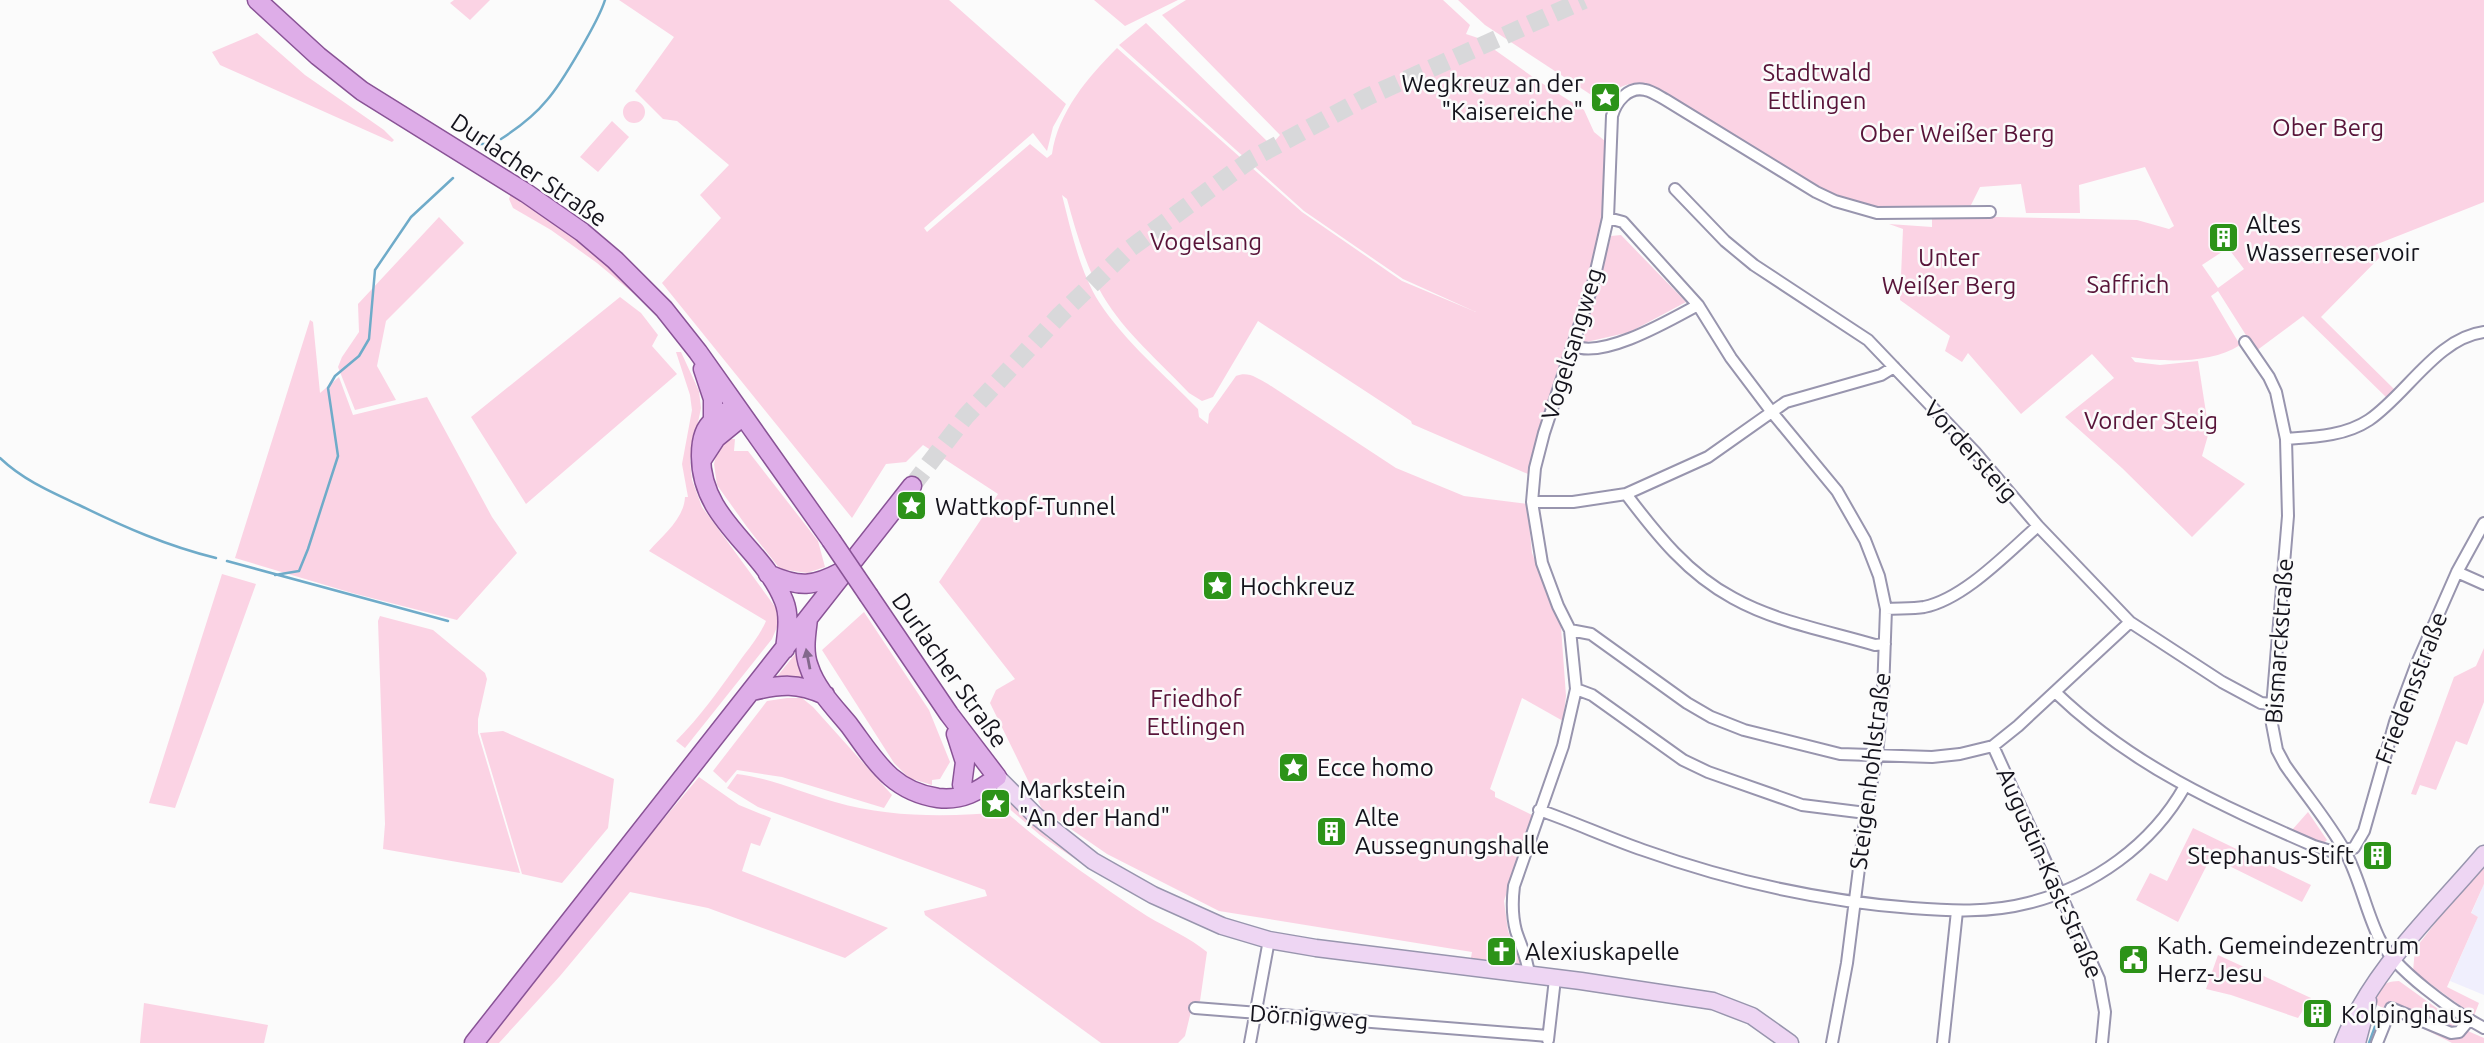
<svg xmlns="http://www.w3.org/2000/svg" width="2484" height="1043" font-family="Ubuntu,sans-serif">
	<style>
		.built { fill: #f0effd }
		.green { fill: #fbd3e4; fill-rule: evenodd }
		.lines { fill: none; stroke-linecap: round; stroke-linejoin: round }
		.stream { stroke: #6fabc9; stroke-width: 2.5 }
		.primary-tunnel { stroke: #d8d8da; stroke-width: 18; stroke-dasharray: 18 9; stroke-linecap: butt }
		.street-casing { stroke: #9895ae; stroke-width: 14 }
		.secondary-casing { stroke: #9895ae; stroke-width: 19 }
		.primary-casing { stroke: #895396; stroke-width: 21 }
		.street { stroke: #fff; stroke-width: 10 }
		.secondary { stroke: #eed6f3; stroke-width: 16 }
		.primary { stroke: #deade8; stroke-width: 18 }
		.primary-bridge-casing { stroke: #895396; stroke-width: 21; stroke-linecap: butt }
		.primary-bridge { stroke: #deade8; stroke-width: 18 }
		.oneway { fill: #83688c }
		.labels { text-anchor: middle; dominant-baseline: central; stroke-width: 5; stroke-linejoin: round; paint-order: stroke }
		.park-label { font-size: 24px; fill: #581439; stroke: #fbfbfb }
		.poi-label { font-size: 24px; fill: #14131c; stroke: #fbfbfb; text-anchor: start }
		.street-label { font-size: 24px; fill: #14131c; stroke: #fbfbfb }
	</style>
	<rect width="100%" height="100%" fill="#fbfbfb"/>
	<path class="built" d="M2484,884V995L2450,981L2478,917L2471,914Z"/>
	<path class="green" d="M454,0H490L470,20L450,3Z
		M619,0H949L1066,104L1053,127L1047,151L1033,133L924,228L927,232L1030,144L1047,158L1052,154C1058,112 1088,77 1117,48L1302,212L1402,281L1476,312L1403,279L1304,211L1119,45L1146,23L1271,145L1280,135L1162,15L1186,0H1443L1470,25L1466,34L1478,38L1540,82L1584,110L1594,132L1605,141C1603,178 1604,217 1596,253C1578,329 1544,399 1528,474L1412,424L1411,421L1258,321L1213,397L1202,401L1189,393C1160,362 1125,333 1103,296C1086,267 1076,232 1067,199L1062,195C1071,230 1079,270 1099,302C1125,342 1165,375 1198,409L1199,417L1208,424L1209,414L1236,376C1248,371 1257,378 1268,384L1396,468L1464,496L1527,504L1532,553L1561,627L1566,696L1563,721L1522,698L1490,789L1495,792V797L1532,815L1504,901L1508,931L1521,964L1518,967L1470,963L1472,952L1219,911L1107,854L1042,809L990,703L996,690L1015,679L939,582L998,494L923,445L906,462L886,464L852,518L662,283L721,218L700,195L729,165L677,121L663,119L635,91L674,37Z
		M1094,0H1178L1125,26Z
		M1458,0H2484V202L2375,245L2383,254L2321,317L2396,391L2389,400L2303,316L2256,351L2218,291L2211,296L2240,345C2212,364 2163,362 2131,357L2135,362L2160,365L2198,361L2209,432L2202,456L2245,484L2192,537L2122,468L2065,417L2114,378L2092,354L2021,414L1968,353L1962,362L1945,351L1950,336L1900,300L1903,229L1889,224L1932,227V219L1997,217L2137,220L2169,229L2174,226L2145,167L2079,185L2080,213H2026L2021,184L1980,187L1970,207L1858,206L1826,193L1661,91C1643,84 1631,79 1614,91C1608,94 1605,96 1602,102L1485,25ZM2228,248L2244,269L2218,288L2202,265Z
		M257,33L305,75L384,130L394,140L392,142L220,65L212,52Z
		M623 112a11 11 0 1 1 22 0a11 11 0 1 1-22 0Z
		M612,121L629,137L598,172L580,157Z
		M511,193C563,225 612,262 651,308L597,263L551,230L513,208L509,199Z
		M439,217L464,243L386,321L377,366L396,400L355,410L338,367L342,357L359,332L358,304Z
		M1621,235L1686,302L1630,332L1582,343L1611,236Z
		M620,297L641,313L658,335L652,346L677,374L526,504L471,417Z
		M310,320L313,322L320,393L339,377L353,415L427,397L492,517L517,553L457,620L352,593L235,558Z
		M676,352H681L699,391L701,408L690,461L692,480L702,507L776,608L779,622L772,639L685,748L676,741C700,717 719,690 739,662C749,648 759,637 766,621L649,551C663,535 684,519 685,497H688L682,464L692,410L690,395Z
		M727,439H735L734,451H748L818,541L825,567L807,573L780,569L747,527L717,485L714,464L718,447Z
		M222,574L256,584L175,808L149,803Z
		M864,612L929,710L950,762L940,779L932,780V785L909,778L894,763L822,650Z
		M380,616L433,630L485,673L487,679L478,719V733L520,873L383,849L385,824L378,621Z
		M800,648L814,683L775,679Z
		M2484,648V702L2467,745L2456,741L2436,790L2420,785L2416,795L2411,794L2454,677L2476,666Z
		M787,698H802L813,707L892,795L884,808L782,777L737,770L726,783L713,771L767,701Z
		M503,731L614,779L608,828L562,883L522,874L480,733Z
		M737,774C771,778 802,793 835,802C891,818 948,817 1006,812C1049,850 1097,883 1147,916C1167,928 1189,937 1207,952L1200,1001L1193,1003L1185,1036L1178,1043H1101L925,915L924,911L987,896L985,890L758,807L727,788Z
		M699,777L739,805L771,818L760,846L751,843L742,871L888,928L845,958L708,908L630,892L560,976L499,1043H483L614,878Z
		M990,790L1001,793L1048,838L1090,867L1094,872L1040,835L999,800L989,796H978Z
		M2308,812L2327,840L2323,844L2292,830Z
		M2193,828L2311,885L2302,902L2211,857L2178,922L2136,900L2150,873L2167,881Z
		M2484,860V884L2471,913L2478,917L2447,987L2479,1003L2474,1016L2413,971L2415,949Z
		M2218,955L2311,998L2298,1018L2231,995L2206,989Z
		M2399,981L2470,1032L2484,1038V1043H2452L2373,1003C2380,988 2380,982 2399,981Z
		M144,1003L268,1025L264,1043H140Z"/>
	<g class="lines">
		<path class="stream" d="M501,139C518,128 534,116 547,100C562,83 599,20 605,0
			M478,144H487
			M0,458C23,480 51,492 79,505C124,527 167,546 216,558
			M227,561L448,621
			M275,575L299,571L308,549L338,456L328,388L335,376L359,356L369,339L375,270L411,217L453,178
			M2369,1043L2381,1010"/>
		<path class="primary-tunnel" d="M912,486L966,416L1060,315L1128,250L1209,190L1253,158L1367,97L1584,0"/>
		<defs>
			<path id="street" d="M1675,189L1725,241L1754,265L1868,340L1975,452L2038,526L2130,622L2222,682L2261,703L2271,704
				M1608,218L1623,222L1698,305L1731,358L1771,411L1837,491L1865,540L1879,576L1886,609L1883,693L1877,754L1866,813L1847,963L1832,1043
				M2245,342L2269,377L2276,392L2286,439L2288,516L2271,719L2277,750L2285,765C2305,794 2329,822 2346,853C2360,880 2366,911 2379,938C2393,969 2454,1012 2484,1028
				M1574,346C1604,359 1670,320 1698,305
				M2286,439C2314,437 2345,436 2369,420C2407,394 2437,338 2484,332
				M1626,494C1657,535 1688,574 1733,598C1776,622 1828,631 1875,645L1885,644
				M1532,502H1573L1626,494L1708,457L1786,402L1881,375L1894,367
				M2457,572L2484,584
				M1886,609C1898,608 1912,609 1924,607C1964,599 2007,553 2038,526
				M1570,630L1591,634L1687,703L1711,717L1744,730L1840,754L1932,757L1960,754L1993,746L2018,726L2130,622
				M1576,689L1592,695L1683,760L1708,772L1802,805L1866,813
				M2055,692C2132,766 2218,804 2314,846L2334,852L2354,848L2364,831L2395,722L2417,663L2457,572L2484,523
				M1993,746L2099,979L2105,1012L2102,1043
				M1539,810C1574,822 1608,838 1643,850C1730,881 1820,901 1912,908C1950,911 1990,913 2028,903C2093,887 2152,845 2185,786
				M1529,975C1528,960 1521,946 1516,931C1512,916 1512,902 1514,886L1563,746L1576,689L1570,630L1558,606L1542,563L1532,502L1535,468L1544,433L1593,284L1608,218L1612,116C1616,102 1628,86 1645,90C1652,91 1660,97 1666,100L1816,192L1835,201L1877,213L1990,212
				M1195,1008L1548,1036
				M1548,1040L1555,979
				M1250,1043L1269,940
				M1943,1043L1957,911
				M2377,1043L2391,1008L2451,1033L2459,1032L2469,1020"/>
			<path id="secondary" d="M997,777L1036,816L1093,861L1153,895L1222,926L1269,940L1316,948L1581,981L1713,1001L1752,1016L1790,1043
				M2343,1043C2371,970 2434,913 2484,854
				M2357,1043L2368,1001"/>
			<path id="primary" d="M257,0L318,56L362,91L526,193L582,232L615,260L664,309L698,352L831,540
				M703,369L713,399V420
				M736,406C729,411 720,415 713,421C703,429 701,443 701,455C700,520 763,547 784,601C790,616 787,633 785,649
				M703,458L716,438L743,416
				M768,574C800,588 813,587 843,571
				M808,619C806,635 803,652 809,667C816,689 835,708 849,725C875,760 891,791 938,798C962,801 979,791 997,777L949,714L869,596
				M752,691C782,684 797,683 825,695
				M956,734L965,762L962,785
				M474,1043L912,486"/>
		</defs>
		<use href="#street" class="street-casing"/>
		<use href="#secondary" class="secondary-casing"/>
		<use href="#primary" class="primary-casing"/>
		<use href="#street" class="street"/>
		<use href="#secondary" class="secondary"/>
		<use href="#primary" class="primary"/>
		<defs>
			<path id="primary-bridge" d="M831,540L869,596"/>
		</defs>
		<use href="#primary-bridge" class="primary-bridge-casing"/>
		<use href="#primary-bridge" class="primary-bridge"/>
	</g>
	<defs><path id="oneway-solid" d="M-6-.8H1V-3.2L6.5 0L1 3.2V.8H-6Z" transform="scale(1.75)"/></defs>
	<use class="oneway" href="#oneway-solid" transform="translate(808 659) rotate(-101)"/>
	<defs>
		<symbol id="sight-square" viewBox="-11 -11 22 22"><rect x="-9" y="-9" width="18" height="18" rx="4" fill="#2c9318" stroke="#fbfbfb"/><path d="M0-6L1.8-2.2L6-1.7L2.9 1.2L3.7 5.4L0 3.3L-3.7 5.4L-2.9 1.2L-6-1.7L-1.8-2.2Z" fill="#fff"/></symbol>
		<symbol id="building-square" viewBox="-11 -11 22 22"><rect x="-9" y="-9" width="18" height="18" rx="4" fill="#2c9318" stroke="#fbfbfb"/><path d="M-4-6H4V6H1V3H-1V6H-4ZM-2.5-4.3h1.7v1.8h-1.7ZM.8-4.3h1.7v1.8H.8ZM-2.5-1h1.7V.8h-1.7ZM.8-1h1.7V.8H.8Z" fill="#fff"/></symbol>
		<symbol id="church-square" viewBox="-11 -11 22 22"><rect x="-9" y="-9" width="18" height="18" rx="4" fill="#2c9318" stroke="#fbfbfb"/><path d="M-1.2-6h2.4v3.5h3.3v2.4h-3.3V6h-2.4V-.1h-3.3v-2.4h3.3Z" fill="#fff"/></symbol>
		<symbol id="civic-square" viewBox="-11 -11 22 22"><rect x="-9" y="-9" width="18" height="18" rx="4" fill="#2c9318" stroke="#fbfbfb"/><path d="M-.6-6.5H3V-4.5H.6V-3L4-1V1h2V6H-6V1h2V-1L-.6-3ZM-1.2 2.5V6h2.4V2.5Z" fill="#fff"/></symbol>
	</defs>
	<g fill-rule="evenodd">
		<use href="#sight-square" x="1588" y="80" width="35" height="35"/>
		<use href="#building-square" x="2206" y="220" width="35" height="35"/>
		<use href="#sight-square" x="894" y="488" width="35" height="35"/>
		<use href="#sight-square" x="1200" y="568" width="35" height="35"/>
		<use href="#sight-square" x="1276" y="750" width="35" height="35"/>
		<use href="#sight-square" x="978" y="786" width="35" height="35"/>
		<use href="#building-square" x="1314" y="814" width="35" height="35"/>
		<use href="#building-square" x="2360" y="838" width="35" height="35"/>
		<use href="#church-square" x="1484" y="934" width="35" height="35"/>
		<use href="#civic-square" x="2116" y="942" width="35" height="35"/>
		<use href="#building-square" x="2300" y="996" width="35" height="35"/>
	</g>
	<g class="labels">
		<g class="park-label">
			<text x="1817" y="72">Stadtwald<tspan x="1817" dy="28">Ettlingen</tspan></text>
			<text x="2328" y="127">Ober Berg</text>
			<text x="1957" y="133">Ober Weißer Berg</text>
			<text x="1206" y="241">Vogelsang</text>
			<text x="1949" y="257">Unter<tspan x="1949" dy="28">Weißer Berg</tspan></text>
			<text x="2128" y="284">Saffrich</text>
			<text x="2151" y="420">Vorder Steig</text>
			<text x="1196" y="698">Friedhof<tspan x="1196" dy="28">Ettlingen</tspan></text>
		</g>
		<g class="poi-label">
			<text x="1583" y="83" text-anchor="end">Wegkreuz an der<tspan x="1583" dy="28">"Kaisereiche"</tspan></text>
			<text x="2246" y="224">Altes<tspan x="2246" dy="28">Wasserreservoir</tspan></text>
			<text x="935" y="506">Wattkopf-Tunnel</text>
			<text x="1240" y="586">Hochkreuz</text>
			<text x="1317" y="767">Ecce homo</text>
			<text x="1019" y="789">Markstein<tspan x="1019" dy="28">"An der Hand"</tspan></text>
			<text x="1355" y="817">Alte<tspan x="1355" dy="28">Aussegnungshalle</tspan></text>
			<text x="2354" y="855" text-anchor="end">Stephanus-Stift</text>
			<text x="2157" y="945">Kath. Gemeindezentrum<tspan x="2157" dy="28">Herz-Jesu</tspan></text>
			<text x="1525" y="951">Alexiuskapelle</text>
			<text x="2341" y="1014">Kolpinghaus</text>
		</g>
		<g class="street-label">
			<text transform="translate(529 170) rotate(34)">Durlacher Straße</text>
			<text transform="translate(1572 344) rotate(-73)">Vogelsangweg</text>
			<text transform="translate(1971 451) rotate(48)">Vordersteig</text>
			<text transform="translate(2279 641) rotate(-86)">Bismarckstraße</text>
			<text transform="translate(950 670) rotate(55)">Durlacher Straße</text>
			<text transform="translate(2411 688) rotate(-69)">Friedensstraße</text>
			<text transform="translate(1870 771) rotate(-83)">Steigenhohlstraße</text>
			<text transform="translate(2050 873) rotate(66)">Augustin-Kast-Straße</text>
			<text transform="translate(1309 1017) rotate(4)">Dörnigweg</text>
		</g>
	</g>
</svg>
